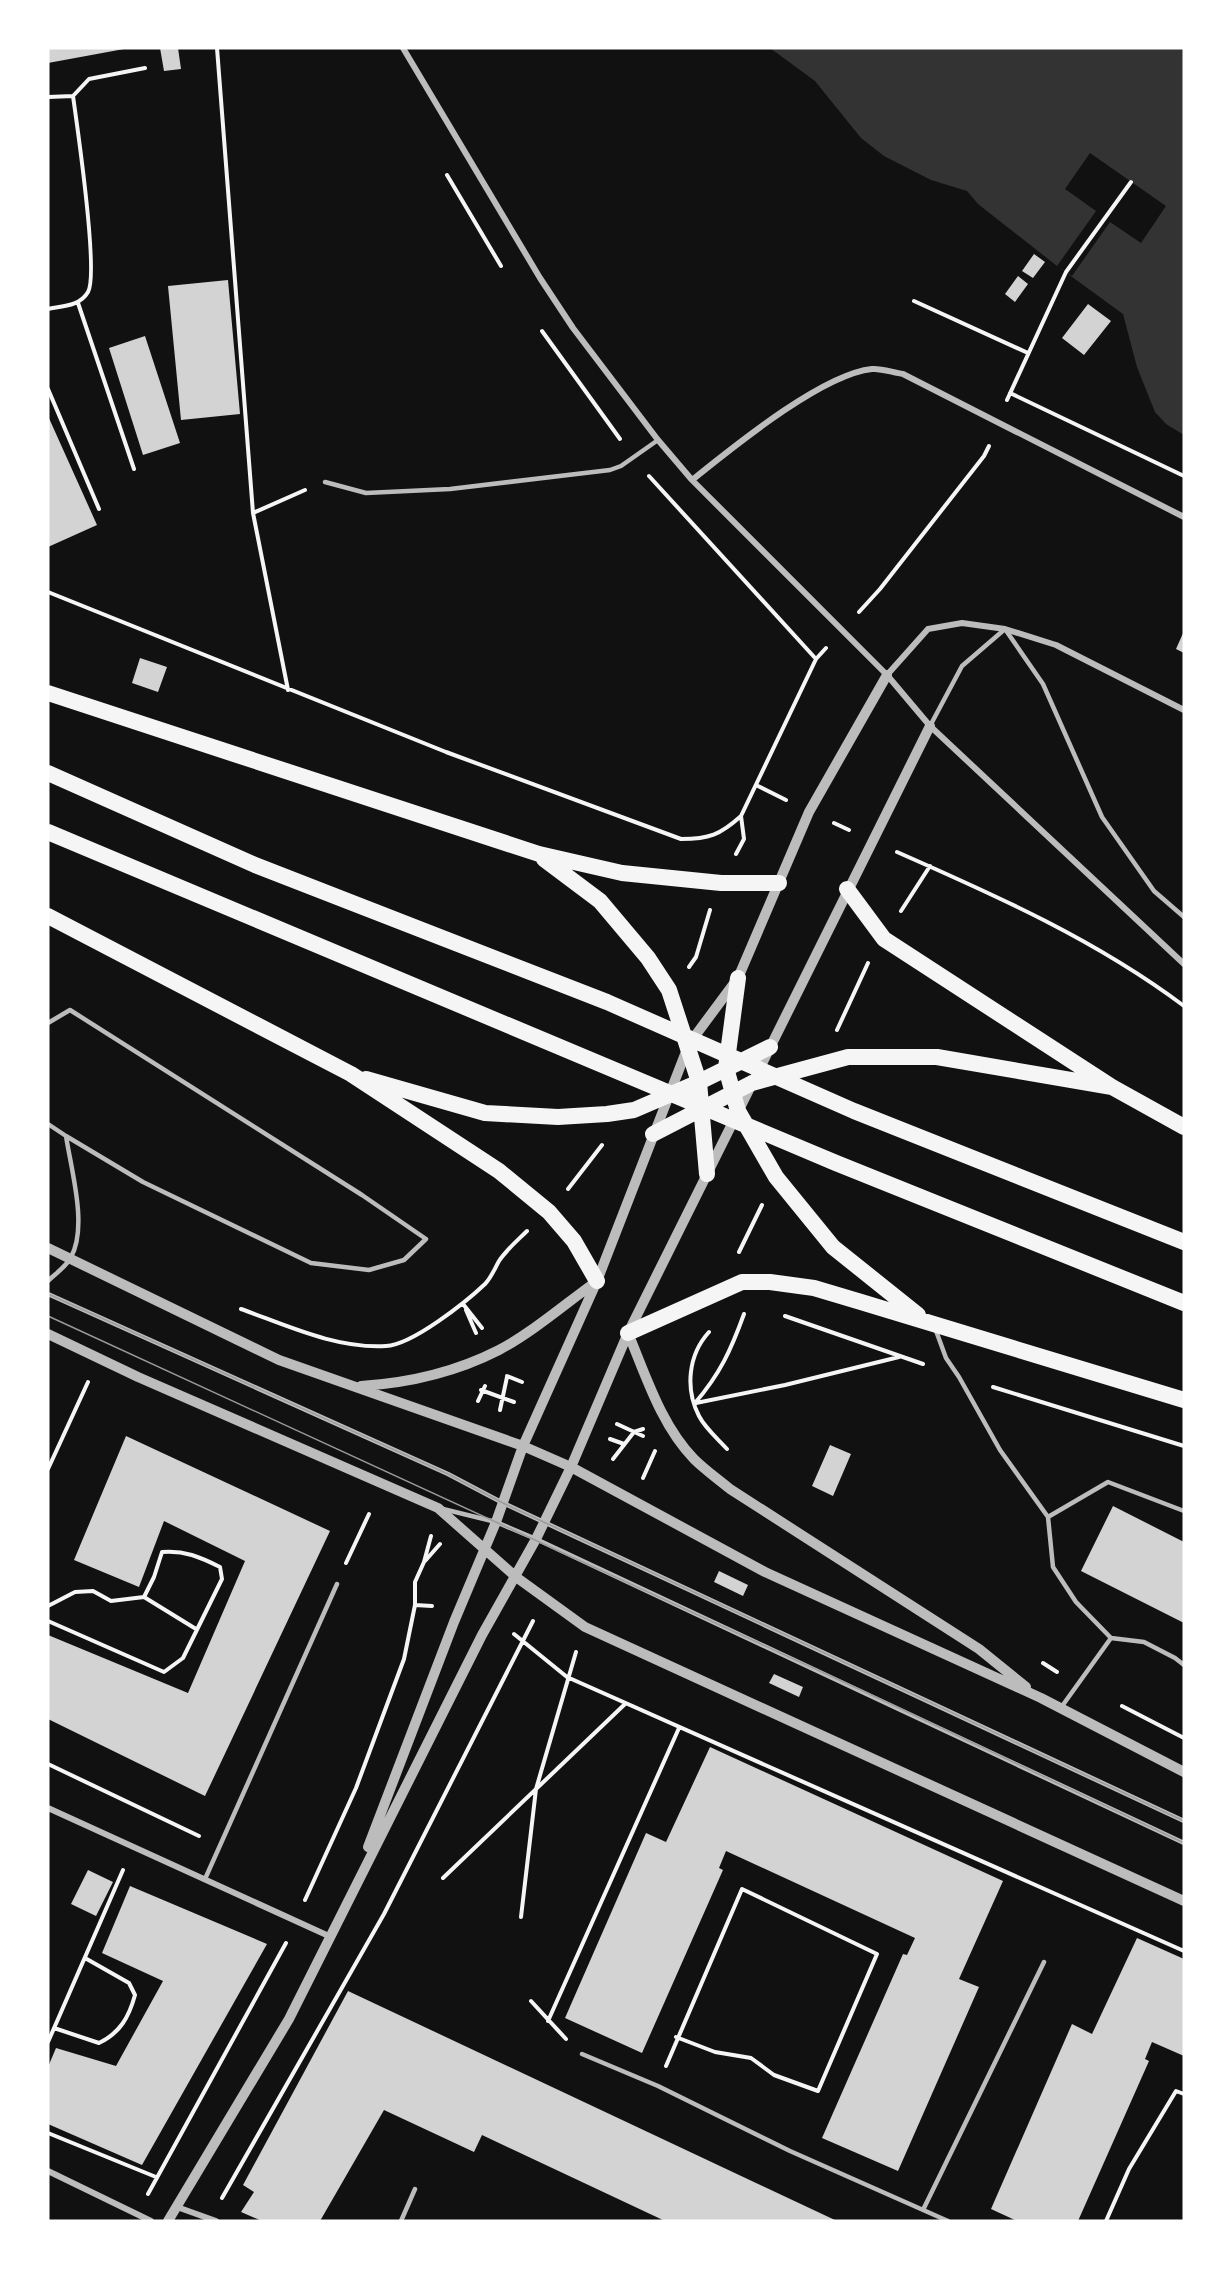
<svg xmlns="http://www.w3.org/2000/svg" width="1232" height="2269" font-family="'Source Sans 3',sans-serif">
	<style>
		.water { fill: #333 }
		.pier { fill: #111 }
		.building { fill: #d3d3d3 }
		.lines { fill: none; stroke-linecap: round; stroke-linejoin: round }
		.path { stroke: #f5f5f5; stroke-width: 4 }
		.service { stroke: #bcbcbc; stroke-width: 4.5 }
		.minor { stroke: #bcbcbc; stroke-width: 6 }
		.tertiary { stroke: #bcbcbc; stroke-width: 10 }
		.trunk { stroke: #f5f5f5; stroke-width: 16 }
		.tram { stroke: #9a9a9a; stroke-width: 1.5 }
	</style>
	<rect width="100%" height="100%" fill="#111"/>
	<path class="water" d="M770,48H1184V435L1166,424L1155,412L1137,367L1123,314L1057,266L978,204L967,191L931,180L884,156L861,138L815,81Z"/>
	<path class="pier" d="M1090,153L1166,206L1141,243L1110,222L1072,276L1057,266L1096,211L1065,189Z"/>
	<path class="building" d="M48,48H124V49L48,63Z
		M160,48H178L181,69L164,71Z
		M1034,254L1045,262L1033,278L1022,271Z
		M1018,276L1028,284L1015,302L1005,294Z
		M228,280L240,414L181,420L168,286Z
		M1088,304L1111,321L1084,355L1062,338Z
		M145,336L180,443L143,455L109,348Z
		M48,416L97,525L48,547Z
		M1184,631V653L1176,649Z
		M140,658L167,667L158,692L132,683Z
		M126,1436L330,1531L205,1796L48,1719V1635L188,1693L245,1561L164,1521L139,1587L74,1560Z
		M830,1445L851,1454L833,1496L812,1486Z
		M1113,1506L1184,1542V1623L1081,1571Z
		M719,1571L748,1585L743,1596L714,1582Z
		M774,1674L803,1687L799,1697L769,1683Z
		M710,1747L1003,1881L959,1979L979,1987L898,2171L822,2138L903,1954L907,1955L915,1938L726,1851L719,1868L723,1870L642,2053L565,2018L646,1833L666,1842Z
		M88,1870L113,1882L96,1916L71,1904Z
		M130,1886L267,1944L142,2165L48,2124V2067L56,2048L116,2066L163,1981L102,1953Z
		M1137,1938L1184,1959V2056L1152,2042L1145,2059L1149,2061L1078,2221H1017L991,2209L1072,2024L1092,2034Z
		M348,1991L837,2221H665L482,2135L474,2152L384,2110L320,2221H262L241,2212L254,2192L243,2185Z"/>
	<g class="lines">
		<path class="path" d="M217,48L253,513L288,690
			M73,96L89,79L145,68
			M48,97L73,96C77,125 99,273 88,292C80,306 63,306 48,309
			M447,175L501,266
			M914,301L1028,353
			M78,303L134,469
			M542,331L620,439
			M48,389L99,509
			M1010,393L1184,476
			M1007,400L1066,272L1131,182
			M649,476L816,659
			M253,513L305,490
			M48,592L446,752L681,839C709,839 720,835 741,816L816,659L826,648
			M859,612L880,589L984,456L989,446
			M758,786L786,800
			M834,823L849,830
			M897,852C997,896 1096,940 1184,1006
			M736,854L744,839L741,816
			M901,911L930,866
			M689,967L696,957L710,910
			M837,1030L868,963
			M568,1189L602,1145
			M739,1252L762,1205
			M463,1304L482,1328
			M241,1309C286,1325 336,1349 386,1346C412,1345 466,1302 485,1284C491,1278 495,1268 499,1261C507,1249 518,1240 527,1231
			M466,1310L476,1333
			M785,1316L923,1364
			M709,1332C688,1355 685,1389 699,1416C705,1428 718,1439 727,1449
			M507,1376L522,1382
			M993,1387L1184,1446
			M481,1390L514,1402
			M478,1401L485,1386
			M695,1403C720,1374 731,1350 744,1314
			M696,1403L785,1385L899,1357
			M500,1410L507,1377
			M617,1424L643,1436
			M610,1439L624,1444
			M613,1459L634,1432L643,1429
			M48,1469L88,1382
			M643,1478L655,1451
			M425,1561L440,1544
			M346,1563L369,1514
			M144,1597L196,1629
			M415,1605L432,1606
			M48,1606L75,1592L93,1591L111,1601L144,1597L154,1577L162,1552C184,1550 200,1557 220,1567L222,1579L183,1658L164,1672L48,1621
			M514,1634L567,1677L1184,1951
			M1043,1663L1057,1672
			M1122,1706L1184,1738
			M48,1764L199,1836
			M443,1878L625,1704
			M305,1900L356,1788L404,1659L415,1605V1582L424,1562L431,1536
			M521,1917L536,1789L576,1652
			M531,2001L566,2039
			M548,2021L679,1728
			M54,2028L99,2043C120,2033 129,2017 135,1995L129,1983L85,1958
			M48,2042L123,1870
			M666,2066L742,1889L877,1954L818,2091L774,2075L751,2058L715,2052L676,2037
			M48,2133L156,2177
			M148,2194L286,1943
			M222,2198L384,1914L533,1621
			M1106,2221L1129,2169L1176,2091L1184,2094"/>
		<path class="service" d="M325,482L366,493L450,489L610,470L621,466L658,440
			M930,726L962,666L1005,629L1043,684L1102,817L1154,891L1184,917
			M48,1023L70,1010L362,1195L426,1239L404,1260L369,1270L311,1263L143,1182L66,1136
			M48,1124L66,1136C71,1169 88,1227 71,1257C67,1266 55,1274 48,1281
			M48,1294L448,1474L503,1503L1184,1821
			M935,1328L946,1358L959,1377L1000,1450L1048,1517L1053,1567L1076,1602L1111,1638L1144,1642L1175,1658L1184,1665
			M443,1509L496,1522L536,1539L1184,1843
			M1048,1517L1108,1482L1184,1511
			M1060,1709L1111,1638
			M205,1879L337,1584
			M582,2054L658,2086L790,2151L948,2221
			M923,2210L1044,1962
			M401,2221L415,2189"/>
		<path class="minor" d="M403,48L540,278L573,328L658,440L692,480L887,675L930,726L1184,964
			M692,480C732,448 822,374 872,369C881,368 894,373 903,374L1184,517
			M887,675L928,629L962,623L1005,629L1056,645L1184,710
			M48,1808L331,1937
			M48,2171L151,2221
			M177,2207L216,2221"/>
		<path class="tertiary" d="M48,1248L279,1360L523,1446L571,1467L765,1572L1041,1698L1184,1772
			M628,1333C646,1376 661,1425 694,1459C705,1470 718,1479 730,1489L979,1649L1026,1687
			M48,1334L138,1377L438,1508L516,1577L585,1627L1184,1901
			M361,1386C409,1383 456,1372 499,1350C533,1332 565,1304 597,1281
			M368,1847L454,1622L496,1522L523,1446L597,1281L689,1044L738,978L809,812L887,675
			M168,2221L289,2019L482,1635L536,1539L571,1467L628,1333L930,726"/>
		<path class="trunk" d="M48,693L539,854L622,873L721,883H779
			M48,773L255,865L607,1002L854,1111L1184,1242
			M48,832L836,1163L1184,1303
			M544,859L600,901L648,958L669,990L699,1082L707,1174
			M847,889L884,939L1112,1087L1184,1127
			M48,916L351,1074L499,1171L549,1212L574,1241L597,1281
			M738,978L726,1068L738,1111L776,1177L833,1247L918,1315
			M366,1079L485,1113L558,1117L607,1114L634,1110L699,1082L770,1047
			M653,1134L752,1083L848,1057H937L1112,1087
			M628,1333L742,1282H770L814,1288L861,1302L1184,1400"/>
		<path class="tram" d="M48,1294L448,1474L503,1503L1184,1821
			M48,1316L863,1691L1184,1843"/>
	</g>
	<rect width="1232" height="2269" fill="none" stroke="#ffffff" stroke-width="99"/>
</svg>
